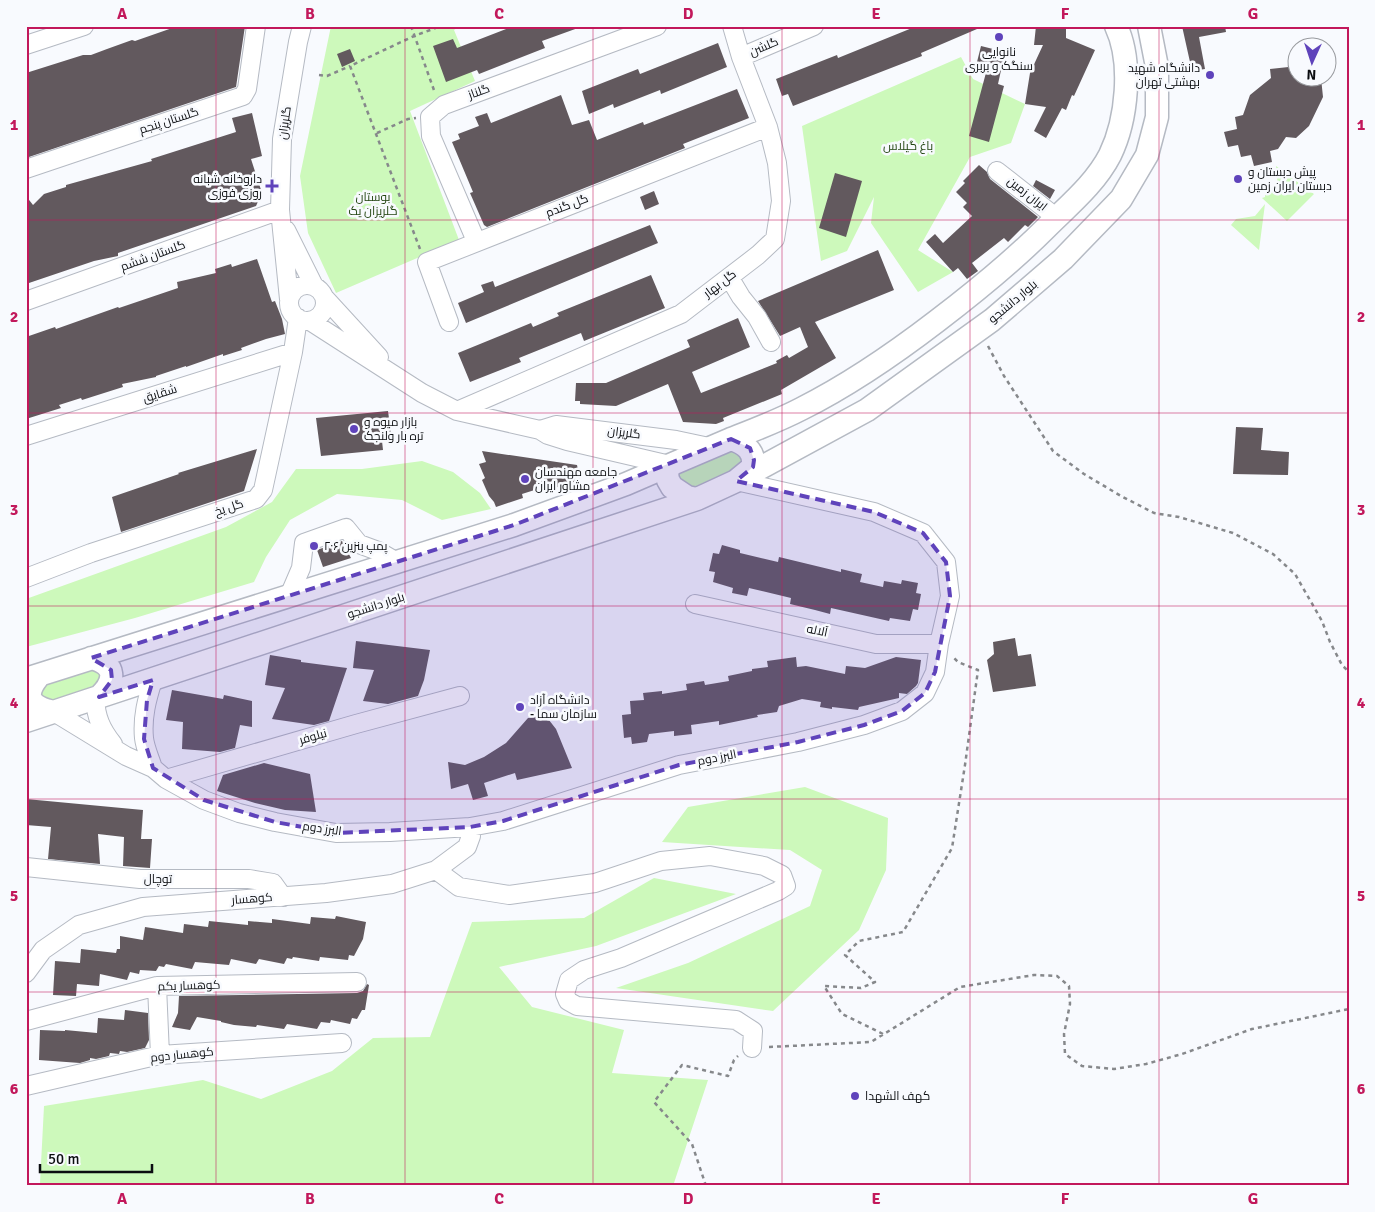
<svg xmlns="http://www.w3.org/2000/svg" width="1375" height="1212" font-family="Signika,Cairo,sans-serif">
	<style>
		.green { fill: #cdf9bb }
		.building { fill: #62595e }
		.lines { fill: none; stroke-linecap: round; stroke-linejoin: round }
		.minor-casing { stroke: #b5bac3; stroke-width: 20 }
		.major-casing { stroke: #b5bac3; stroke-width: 25 }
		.path { stroke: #86888b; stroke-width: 2.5; stroke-dasharray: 4 4; stroke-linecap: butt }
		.minor { stroke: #fff; stroke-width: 18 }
		.major { stroke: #fff; stroke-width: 22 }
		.marked { fill: #5f43bb; fill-opacity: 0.2; stroke: #5f43bb; stroke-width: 4; stroke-dasharray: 10 6; stroke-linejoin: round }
		.grid { fill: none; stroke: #c2185b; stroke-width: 1; stroke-opacity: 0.55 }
		.poi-dot { fill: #5f43bb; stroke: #f8fafe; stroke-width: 2 }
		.labels { text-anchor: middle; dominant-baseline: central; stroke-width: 5; stroke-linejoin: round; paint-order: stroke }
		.street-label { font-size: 12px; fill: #0b0d10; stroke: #f8fafe }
		.poi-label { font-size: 12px; fill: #0b0d10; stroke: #f8fafe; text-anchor: start }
		.park-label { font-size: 12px; fill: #234612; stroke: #f8fafe }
		.neatline { fill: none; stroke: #c2185b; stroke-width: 2 }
		.grid-label { font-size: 16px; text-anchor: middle; font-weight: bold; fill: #c2185b }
	</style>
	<rect width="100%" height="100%" fill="#f8fafe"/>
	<path class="green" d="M331,26H460L454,30L475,81L410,111L459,240L336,293L308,233L300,176Z
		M961,57L973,79L1025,104L1011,143L970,157L918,250L953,272L918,292L871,223L874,197L847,251L821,261L802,126Z
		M1276,166L1314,194L1287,221L1262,198L1265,197V191L1278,189Z
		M1265,204L1259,250L1231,225L1236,219L1255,216Z
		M735,446L744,464L697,489L682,483L679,473Z
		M422,461L453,472L480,493L491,509L442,520L402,500L337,494L290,520L266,557L254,582L135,618L26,647V599L226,527L272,502L296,469H362Z
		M98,664L104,687L45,705L36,686Z
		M805,787L888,818L886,870L859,930L773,1011L616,988L688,963L810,906L822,870L790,850L662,842L688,807Z
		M654,878L736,894L596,946L499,967L532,1007L624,1030L612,1073L708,1080L673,1186H34L40,1183L44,1106L203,1080L261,1099L332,1071L373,1038L430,1037L472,922L584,918Z"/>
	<path class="building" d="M178,26H245L236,87L26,158V73L83,55H91L107,49L132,40L135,41Z
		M514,26H578V28L542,41L545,48L479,74L477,70L446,82L433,46L453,39L457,48Z
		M917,26H984L921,53L922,56L793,106L788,94L782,96L776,79L837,55L838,58Z
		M1036,26H1057V29H1066V38L1095,50L1074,96L1072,95L1066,110L1062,108L1046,138L1034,131L1046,107L1025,104L1030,73L1043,45H1034Z
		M1182,26H1225L1226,32L1199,37L1205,69L1192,71Z
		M718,43L727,67L661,94L660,90L614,108L613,104L589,114L582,91L638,69L640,74Z
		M981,46L1005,52L998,84L1004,86L989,142L969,136L987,69L976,66Z
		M350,49L355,61L342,67L337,54Z
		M1298,66V78H1321L1323,97L1309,126L1296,138L1286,137L1278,149L1270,151L1272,162L1254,166L1251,155L1241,157L1238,145L1228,147L1224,132L1237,129L1235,117L1243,115L1250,95L1271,78L1270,69Z
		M737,89L749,118L683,144L685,148L487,227L484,225L470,193L473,192L452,142L460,139L458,134L479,126L475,117L487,113L491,123L561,95L572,125L589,120L597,140L643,122L644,125Z
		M252,113L262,156L251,159L262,193L256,206L118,253V256L94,261L26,284V196L33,205L44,194L66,187V185L152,161L151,159L236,132L232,118Z
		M979,165L987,172L990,179L1038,217L1028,227L1025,225L1008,242L1004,238L972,263L978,271L967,279L958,268L953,272L926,242L935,234L943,243L972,216L963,207L967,203L956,192L965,183L963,181Z
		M835,173L862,181L846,237L819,228Z
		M1036,180L1055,190L1050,199L1033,186Z
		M654,191L659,204L645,210L640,197Z
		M650,225L658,243L466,323L458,303L484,292L481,285L493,281L495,287Z
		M878,250L894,290L815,322L836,358L781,390L782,394L723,418L724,421L716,424L683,422L668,384L616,406L580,404V401H575L576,383H606L690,347L687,340L738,318L750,347L692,372L701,393L777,363L776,361L787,355L789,358L808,347L800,327L780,336L758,301Z
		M257,259L272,302L275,301L282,319L285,334L266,339L241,348L242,350L223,356V354L186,367V366L156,376V377L122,384L123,387L82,400L81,398L59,405L61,408L26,419V337L55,327L56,329L118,307L119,308L178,288L177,282L216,273L215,269L231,264L232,267Z
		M651,275L665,308L584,341L581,333L519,358L521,362L470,382L458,353L531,323L533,327L559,316L557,313Z
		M388,411L392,441H382L383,450L321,456L316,418Z
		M1236,427L1263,428L1261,450L1289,452L1288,475L1233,474Z
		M257,449L244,491L121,532L112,497L179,474L178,473Z
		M482,451L577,465L580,480L545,491L544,487L522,494L523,498L496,507L494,502L489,496L482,480L485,478L479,464L486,462Z
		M342,541L351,558L323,567L317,550Z
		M722,545L740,550V553L778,562L779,557L841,572V569L862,574L860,582L883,587L884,581L901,584L902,580L918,583L916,593L921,594L918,610L913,609L910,621L890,618L889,621L831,608L830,614L815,610L790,604L791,598L749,588L747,596L732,593L733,588L713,582L715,572L709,571L713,553L719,554Z
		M1015,638L1018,656L1031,654L1036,686L993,692L987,660L994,654L993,642Z
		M356,641L430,650L424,680L418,696L388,704L363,701L374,670L353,668Z
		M270,655L301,660V662L347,668L329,721L314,725L272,719L285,688L265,685Z
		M796,657L797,667L806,666L845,674L846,666L865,668L896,657L921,660L918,683L916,686L907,694L899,693V698L859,707L858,710L832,707V709L820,707L821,702L802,699L779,706L777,712L757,715L758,717L719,725V721L691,725L692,734L674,736V731L649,734L647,742L632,744L631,737L624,738L622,715L631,714L630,701L644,700L643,693L662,691V694L687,690L686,684L704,681L705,685L729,681L728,676L752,671V669L768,667L767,661Z
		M172,690L223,699L224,695L252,701V727L240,725L235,748L220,752L182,749L183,722L166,720Z
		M545,715L556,729L572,768L517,780L515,773L484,783L488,796L473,800L468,784L451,789L448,762L465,765L484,757L506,743L528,718Z
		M264,763L310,774L316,812L285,810L255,803L217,791L223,775Z
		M26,799L143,810L141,839H152L150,868L123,866L124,837L98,834L100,864L48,859L51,827L26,825Z
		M336,916L366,922L363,939L354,956L349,955L348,960L320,957L319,961L293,957L292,959L287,958L284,964L259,959L256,964L231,959L229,965L195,962L192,969L166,964L164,967L159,966L156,971L140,970L139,974L130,972L127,980L100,974L99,986L77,984L76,996L53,995L55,961L80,963L81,949L116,953L117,949H120V936L143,940L145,927L183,933L184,924L208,927L209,921L248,925V921L272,923V919L310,924L311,917L335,919Z
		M367,984L369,985L365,1010H362L357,1019L352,1018L350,1024L331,1020L330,1023L321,1022L317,1029L287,1024L284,1029L257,1025L256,1027L234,1025L221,1022V1021L197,1017L190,1030L172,1027L178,1013L179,996L357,993L363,991Z
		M125,1010L148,1013L149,1040L145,1048L127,1052L120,1051L119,1054L110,1053L109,1056L96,1059L90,1058V1060L80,1063L39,1060L40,1030L65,1031V1030L97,1033L98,1018L124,1020Z"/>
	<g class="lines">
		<defs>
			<path id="minor" d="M26,45L84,26
				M741,57L814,26
				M26,169L243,96L247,89L256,26
				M997,171L1057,218
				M286,230L314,286
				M476,241L431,136L430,117L444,105L657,26
				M729,277L741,297L757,317L771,342
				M289 303a18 18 0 1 1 36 0a18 18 0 1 1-36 0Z
				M324,297L379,357
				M289,299L280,210L282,139L298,42L302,26
				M26,301L280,210
				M310,321L422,393L457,411L540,430L548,435L567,441L670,465
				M449,322L427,262L768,127
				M457,411L681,314L758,255L775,239L781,201L777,163L768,127L741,57L732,26
				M540,430L556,425L676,440L709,447
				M26,436L293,352
				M26,578L91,553L256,499L263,490L293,352L298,318
				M289,596L301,568L304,543L346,528L359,544L378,551L397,562
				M695,604L876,644H939
				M95,699C96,717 101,729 113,744
				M54,712L126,756L153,768L166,779L204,800L239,813L275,822L336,833L390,832L470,827L503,821L679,765L798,742L864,725L902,711L925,693L935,672L939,644L950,596L946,562L923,533L874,512L736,481
				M153,768C150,758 145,748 144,738C142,717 147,699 153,680
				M166,779L356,724L460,696
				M26,867L140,879H249L273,883L283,897
				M436,870L459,887L509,895L595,883L661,861L710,856L764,866L782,875L786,886L778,891L621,958L584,970L569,980L565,994L568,1001L577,1006L736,1020L753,1031L752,1048
				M26,973L43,950L79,925L143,907L326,893L392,884L436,870L467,847L471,836L470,827
				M157,986L160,1055
				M26,1021L157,986L357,982
				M26,1086L160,1055L342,1043"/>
			<path id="major" d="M731,439C754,430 778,421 801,409C849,385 894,354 937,321C975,292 1012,262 1046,228C1069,205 1095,184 1110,155C1127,120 1133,62 1116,26
				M731,439C746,444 755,451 753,467L736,481L697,499L687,497L672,487L668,480L667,473L670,465Z
				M736,481L867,410L992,320L1063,259L1121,199L1147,155L1157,117V67L1149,26
				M91,658C117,664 116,681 99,697
				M40,675C22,695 29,707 54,712
				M26,679L514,525L626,484L670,465
				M26,721L697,499"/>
		</defs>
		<use href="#minor" class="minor-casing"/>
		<use href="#major" class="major-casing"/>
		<path class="path" d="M411,26L435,93
			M319,75L327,76L350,66
			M377,133L408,119L416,118
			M420,249L350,66L414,36L441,26
			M988,346L1004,376L1053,451L1084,474L1121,496L1154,513L1179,517L1233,533L1273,554L1295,574L1322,621L1330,642L1342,665L1349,672
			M883,1034L842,1014L824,986L861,988L875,982L845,955L859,941L903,932L952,848L965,765L978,670L958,662L953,657
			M769,1047L871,1042L960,987L1034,975L1057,976L1069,986L1070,1004L1064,1034L1065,1054L1082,1066L1114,1069L1146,1064L1182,1054L1252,1029L1349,1009
			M706,1186L692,1144L654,1102L682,1065L728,1076L734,1060L738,1056"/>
		<use href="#minor" class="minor"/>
		<use href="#major" class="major"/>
	</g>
	<path class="marked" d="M731,439L750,448L754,460L753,467L736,481L874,512L923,533L946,562L950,596L935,672L925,693L902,711L864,725L798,742L679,765L503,821L470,827L336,833L275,822L204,800L153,768L144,739L147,700L153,680L99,697L112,680L111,670L91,658L514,525Z"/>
	<path class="grid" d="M216,26V1186M405,26V1186M593,26V1186M782,26V1186M970,26V1186M1159,26V1186M26,220H1349M26,413H1349M26,606H1349M26,799H1349M26,992H1349"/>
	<g class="poi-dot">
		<circle cx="999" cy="37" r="5"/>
		<circle cx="1210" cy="75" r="5"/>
		<circle cx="1238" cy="179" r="5"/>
		<path d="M269.5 178.5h5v5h5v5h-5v5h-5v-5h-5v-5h5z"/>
		<circle cx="354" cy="429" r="5"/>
		<circle cx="525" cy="479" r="5"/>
		<circle cx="314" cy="546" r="5"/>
		<circle cx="520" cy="707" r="5"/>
		<circle cx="855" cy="1096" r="5"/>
	</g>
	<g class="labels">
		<g class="street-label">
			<text transform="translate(764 47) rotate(-23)">گلشن</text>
			<text transform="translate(479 92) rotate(-20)">گلناز</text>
			<text transform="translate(169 121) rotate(-18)">گلستان پنجم</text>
			<text transform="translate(285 123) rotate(-82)">گلریزان</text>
			<text transform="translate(1027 194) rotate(38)">ایران زمین</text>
			<text transform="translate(567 206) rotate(-21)">گل گندم</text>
			<text transform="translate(153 256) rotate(-20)">گلستان ششم</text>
			<text transform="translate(720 284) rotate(-37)">گل بهار</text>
			<text transform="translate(1013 302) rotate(-40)">بلوار دانشجو</text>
			<text transform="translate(160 394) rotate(-17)">شقایق</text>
			<text transform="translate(624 433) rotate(7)">گلریزان</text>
			<text transform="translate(229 508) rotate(-18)">گل یخ</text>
			<text transform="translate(376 606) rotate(-18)">بلوار دانشجو</text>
			<text transform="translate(817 631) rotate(12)">آلاله</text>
			<text transform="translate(313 737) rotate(-16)">نیلوفر</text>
			<text transform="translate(717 758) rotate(-11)">البرز دوم</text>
			<text transform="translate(322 829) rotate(8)">البرز دوم</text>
			<text x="158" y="879">توچال</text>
			<text transform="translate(252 899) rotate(-4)">کوهسار</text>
			<text transform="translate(189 986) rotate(-2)">کوهسار یکم</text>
			<text transform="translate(182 1055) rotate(-6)">کوهسار دوم</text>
		</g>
		<g class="poi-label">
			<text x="999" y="52" text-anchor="middle">نانوایی<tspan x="999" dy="14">سنگک و بربری</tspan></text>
			<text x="1200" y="68" text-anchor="end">دانشگاه شهید<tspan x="1200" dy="14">بهشتی تهران</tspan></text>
			<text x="1248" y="172">پیش دبستان و<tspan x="1248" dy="14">دبستان ایران زمین</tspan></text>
			<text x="262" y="179" text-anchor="end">داروخانه شبانه<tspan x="262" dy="14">روزی فوزی</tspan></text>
			<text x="364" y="422">بازار میوه و<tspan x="364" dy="14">تره بار ولنجک</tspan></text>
			<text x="535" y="472">جامعه مهندسان<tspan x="535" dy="14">مشاور ایران</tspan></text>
			<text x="324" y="546">پمپ بنزین ۲۰۶</text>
			<text x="530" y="700">دانشگاه آزاد<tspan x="530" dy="14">- سازمان سما</tspan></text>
			<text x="865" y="1096">کهف الشهدا</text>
		</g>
		<g class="park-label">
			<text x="908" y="146">باغ گیلاس</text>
			<text x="373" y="197">بوستان<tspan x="373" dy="14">گلریزان یک</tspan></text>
		</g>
	</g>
	<rect width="1375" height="1212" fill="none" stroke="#f8fafe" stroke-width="55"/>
	<g transform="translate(1312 62) rotate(183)"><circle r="24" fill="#f8fafe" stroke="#999b9f"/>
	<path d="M0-4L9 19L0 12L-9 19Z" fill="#5f43bb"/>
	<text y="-8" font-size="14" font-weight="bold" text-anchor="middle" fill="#0b0d10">N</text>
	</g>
	<path d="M40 1164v8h112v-8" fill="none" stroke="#0b0d10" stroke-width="2.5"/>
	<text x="48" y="1164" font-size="15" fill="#0b0d10" stroke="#f8fafe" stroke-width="4" paint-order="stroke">50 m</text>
	<rect x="28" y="28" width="1320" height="1156" class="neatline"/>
	<g class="grid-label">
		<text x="122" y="19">A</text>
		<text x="310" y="19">B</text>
		<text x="499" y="19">C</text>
		<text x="688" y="19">D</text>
		<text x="876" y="19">E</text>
		<text x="1065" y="19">F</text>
		<text x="1253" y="19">G</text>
		<text x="14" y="130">1</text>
		<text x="1361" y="130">1</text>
		<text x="14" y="322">2</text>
		<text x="1361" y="322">2</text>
		<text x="14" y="515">3</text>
		<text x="1361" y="515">3</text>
		<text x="14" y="708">4</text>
		<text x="1361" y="708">4</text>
		<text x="14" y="901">5</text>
		<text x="1361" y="901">5</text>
		<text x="14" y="1094">6</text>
		<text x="1361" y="1094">6</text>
		<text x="122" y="1204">A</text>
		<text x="310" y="1204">B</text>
		<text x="499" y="1204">C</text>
		<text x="688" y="1204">D</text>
		<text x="876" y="1204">E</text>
		<text x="1065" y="1204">F</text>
		<text x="1253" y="1204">G</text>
	</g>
</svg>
